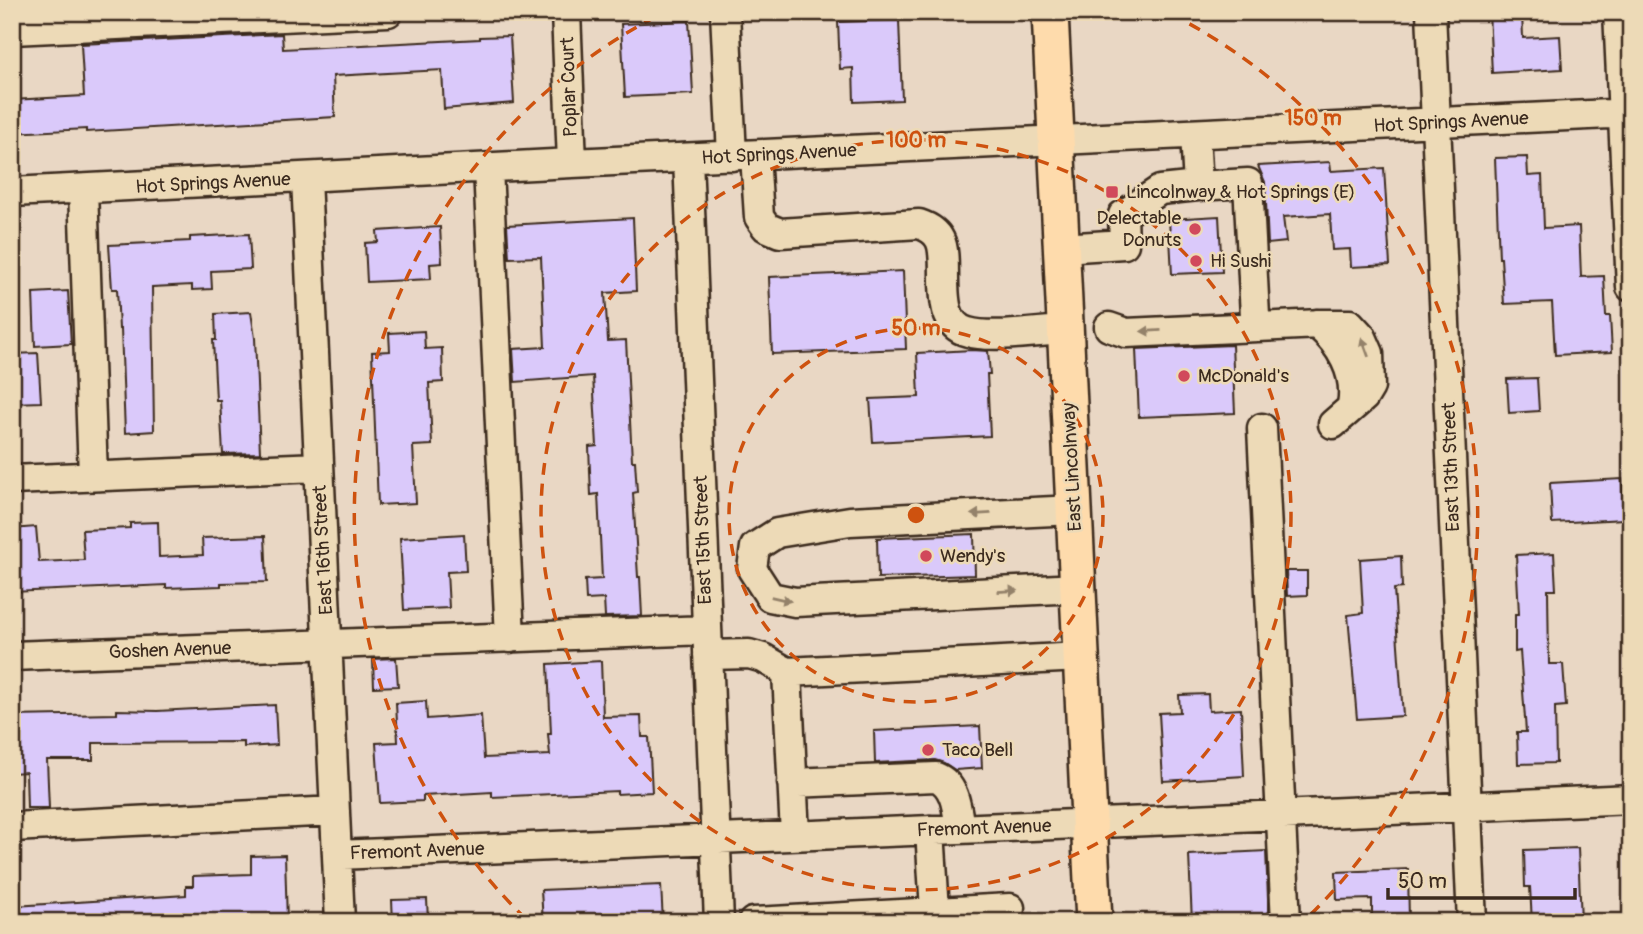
<svg xmlns="http://www.w3.org/2000/svg" width="1643" height="934" font-family="Pangolin,sans-serif">
	<style>
		.building { fill: #dac9fa; stroke: #3b2a1e; stroke-width: 2 }
		.lines { fill: none; stroke-linecap: round; stroke-linejoin: round }
		.minor-casing { stroke: #3b2a1e; stroke-width: 33 }
		.major-casing { stroke: #3b2a1e; stroke-width: 40 }
		.minor { stroke: #eddab7; stroke-width: 28 }
		.major { stroke: #fedbac; stroke-width: 35 }
		.oneway { fill: #94826a }
		.ring { fill: none; stroke: #ce520f; stroke-width: 3.5; stroke-dasharray: 12 9 }
		.poi-dot { fill: #d1495b; stroke: #eddab7; stroke-width: 2.5 }
		.labels { text-anchor: middle; dominant-baseline: central; stroke-width: 5; stroke-linejoin: round; paint-order: stroke }
		.street-label { font-size: 19px; fill: #3b2a1e; stroke: #eddab7 }
		.poi-label { font-size: 19px; fill: #3b2a1e; stroke: #eddab7; text-anchor: start }
		.centre { fill: #ce520f; stroke: #eddab7; stroke-width: 3.5 }
		.ring-label { font-size: 21px; text-anchor: middle; font-weight: bold; fill: #ce520f; stroke: #eddab7; stroke-width: 5; stroke-linejoin: round; paint-order: stroke }
	</style>
	<rect width="100%" height="100%" fill="#e9d7c4"/>
	<filter id="ink" filterUnits="userSpaceOnUse"><feTurbulence type="fractalNoise" baseFrequency=".0143" numOctaves="2"/><feDisplacementMap in="SourceGraphic" scale="14" xChannelSelector="R" yChannelSelector="G"/><feConvolveMatrix kernelMatrix="1 2 1 2 8 2 1 2 1" color-interpolation-filters="sRGB"/></filter>
	<g filter="url(#ink)">
		<path class="building" d="M1489,12H1522L1523,38L1560,36L1562,69L1492,73Z
			M899,20L902,100L854,102L853,68L840,69L838,22Z
			M689,21L693,94L625,97L621,24Z
			M282,34L283,49L480,39V37L510,36L514,103L444,109L442,70L333,76L335,117L86,132V129L12,133V100L84,96L81,44Z
			M1527,157L1528,176L1542,175L1544,228L1579,226L1581,277L1604,276L1606,316H1610L1612,352L1555,355L1552,302L1504,304L1501,258H1499L1495,158Z
			M1330,162L1331,171L1384,168L1390,265L1351,267L1350,249L1332,250L1330,214L1283,217L1286,242L1268,244L1265,182L1258,166Z
			M1219,216L1222,272L1172,274L1169,219Z
			M633,218L636,291L605,293L608,341L626,340L632,461H635L637,492L633,493L638,577H640L642,616L605,617L604,599L586,600L585,580L602,579L598,494L591,495L589,447L597,446L593,376L515,382L513,349L545,347L541,257L509,258L507,225Z
			M440,227L442,263L430,264L431,279L367,282L365,243L378,242L377,231Z
			M249,234L251,269L211,271L212,289L192,290V285L152,287L154,431L125,433L121,329H119L117,289H112L109,245L190,241V237Z
			M903,271L906,349L772,354L769,277Z
			M68,291L71,344L35,346L33,293Z
			M251,312L255,338L260,453L223,454L220,400H216L213,340H216L215,314Z
			M424,331L425,349L442,348L443,382L429,383L432,445L413,446L416,503L378,505L372,352L390,351L389,333Z
			M1232,345L1235,413L1139,417L1136,349Z
			M972,350L988,351L990,374H987L990,436L873,442L870,399L919,397L917,353Z
			M38,353L41,402L12,403V354Z
			M1537,378L1539,411L1509,413L1507,379Z
			M1622,479L1624,519L1552,523L1550,483Z
			M158,522L159,557L203,555L202,538L265,536L267,582L221,583V586L166,588V585L12,592V529L36,527L39,562L84,560L82,530L130,528V523Z
			M464,534L466,571L447,572L449,608L404,610L400,538Z
			M974,534L975,575L878,578L877,538Z
			M1554,553L1556,590H1548L1549,664H1563L1566,706L1555,707L1556,763L1518,764L1517,732H1526L1520,651L1515,652V614H1519L1516,555Z
			M1401,556L1402,588L1394,589L1403,716L1357,719L1348,615L1363,613L1360,559Z
			M1286,571H1307V595L1287,596Z
			M396,658L398,686L374,687L373,659Z
			M601,661L603,717L641,716L642,737H649L652,792L617,794V791L492,797V792L423,796V801L380,803L376,743L398,742L396,703L426,701L427,719L481,715L484,758L550,755L548,734H551L548,664Z
			M1208,694L1209,711L1241,709L1244,776L1163,781L1159,713L1180,712L1179,695Z
			M275,705L277,745L244,747V742L93,743V760H47L49,808H27L26,772L12,773V716L117,714V710L157,711Z
			M980,726L982,768L955,770L944,763L935,760L875,763L874,731Z
			M1578,848L1581,922H1532L1530,887H1525L1524,850Z
			M1266,851L1269,922H1192L1189,855Z
			M285,855L287,922H15V906L186,895V886H193V876L251,874V856Z
			M1408,869L1409,922H1372V899L1337,900L1336,872Z
			M661,885L663,922H543L541,890Z
			M427,899L428,922H393L392,900Z"/>
		<g class="lines">
			<defs>
				<path id="minor" d="M566,12L572,163
					M725,12L732,156
					M1431,12L1472,922
					M1618,12L1631,287
					M12,30L388,12
					M1195,134L1198,186L1248,183L1255,316
					M755,155L759,217L766,227L780,233L919,224C928,227 936,231 940,240C951,262 931,323 968,332C992,339 1039,331 1066,330
					M688,158L719,922
					M488,168L510,638
					M306,178L340,922
					M83,189L93,476
					M12,192L572,163L1631,113
					M1062,248L1124,244L1123,215L1160,190L1198,186
					M1317,324C1340,344 1358,373 1352,405
					M1109,327L1126,333L1321,324H1350L1362,337L1369,353L1370,387L1364,397L1333,424
					M1262,428L1286,922
					M12,480L319,467
					M1074,510L850,521L777,533L755,547L752,569L770,597L795,602L1078,588
					M708,655L749,654L763,658L787,672
					M12,656L707,630
					M792,783L936,777C956,785 957,810 960,829
					M12,827L335,811
					M930,830L935,911
					M795,835L787,672L1081,657
					M337,855L1172,820L1631,799
					M753,922L1010,908"/>
				<path id="major" d="M1050,12L1094,922"/>
			</defs>
			<use href="#minor" class="minor-casing"/>
			<use href="#major" class="major-casing"/>
			<use href="#minor" class="minor"/>
			<use href="#major" class="major"/>
		</g>
		<defs><path id="oneway-solid" d="M-6-.8H1V-3.2L6.5 0L1 3.2V.8H-6Z" transform="scale(1.75)"/></defs>
		<g class="oneway">
			<use href="#oneway-solid" transform="translate(1151 331) rotate(177)"/>
			<use href="#oneway-solid" transform="translate(1365 347) rotate(-110)"/>
			<use href="#oneway-solid" transform="translate(981 514) rotate(177)"/>
			<use href="#oneway-solid" transform="translate(1008 591) rotate(-3)"/>
			<use href="#oneway-solid" transform="translate(781 599) rotate(13)"/>
		</g>
	</g>
	<g class="ring">
		<circle cx="916" cy="515" r="187"/>
		<circle cx="916" cy="515" r="375"/>
		<path d="M526 919A562 562 0 0 1 661 14M1171 14A562 562 0 0 1 1306 919"/>
	</g>
	<g class="poi-dot">
		<rect x="1105" y="185" width="14" height="14" rx="3.5"/>
		<circle cx="1195" cy="229" r="7"/>
		<circle cx="1196" cy="261" r="7"/>
		<circle cx="1184" cy="376" r="7"/>
		<circle cx="926" cy="556" r="7"/>
		<circle cx="928" cy="750" r="7"/>
	</g>
	<g class="labels">
		<g class="street-label">
			<text transform="translate(569 87) rotate(-92)">Poplar Court</text>
			<text transform="translate(1451 122) rotate(-3)">Hot Springs Avenue</text>
			<text transform="translate(779 154) rotate(-3)">Hot Springs Avenue</text>
			<text transform="translate(213 183) rotate(-3)">Hot Springs Avenue</text>
			<text transform="translate(1072 467) rotate(-93)">East Lincolnway</text>
			<text transform="translate(1451 467) rotate(-92)">East 13th Street</text>
			<text transform="translate(703 540) rotate(-92)">East 15th Street</text>
			<text transform="translate(323 550) rotate(-93)">East 16th Street</text>
			<text transform="translate(170 650) rotate(-2)">Goshen Avenue</text>
			<text transform="translate(984 828) rotate(-2)">Fremont Avenue</text>
			<text transform="translate(417 851) rotate(-2)">Fremont Avenue</text>
		</g>
		<g class="poi-label">
			<text x="1126" y="192">Lincolnway &amp; Hot Springs (E)</text>
			<text x="1181" y="218" text-anchor="end">Delectable<tspan x="1181" dy="22">Donuts</tspan></text>
			<text x="1210" y="261">Hi Sushi</text>
			<text x="1198" y="376">McDonald's</text>
			<text x="940" y="556">Wendy's</text>
			<text x="942" y="750">Taco Bell</text>
		</g>
	</g>
	<circle cx="916" cy="515" r="10" class="centre"/>
	<g class="ring-label">
		<text x="1313" y="125">150 m</text>
		<text x="916" y="147">100 m</text>
		<text x="916" y="335">50 m</text>
	</g>
	<rect width="1643" height="934" fill="none" stroke="#eddab7" stroke-width="42"/>
	<rect x="21" y="21" width="1601" height="892" fill="none" stroke="#3b2a1e" stroke-width="2.5" filter="url(#ink)"/>
	<path d="M1388 888v10h187v-10" fill="none" stroke="#3b2a1e" stroke-width="3.5"/>
	<text x="1398" y="888" font-size="21" fill="#3b2a1e" stroke="#eddab7" stroke-width="5" paint-order="stroke">50 m</text>
</svg>
